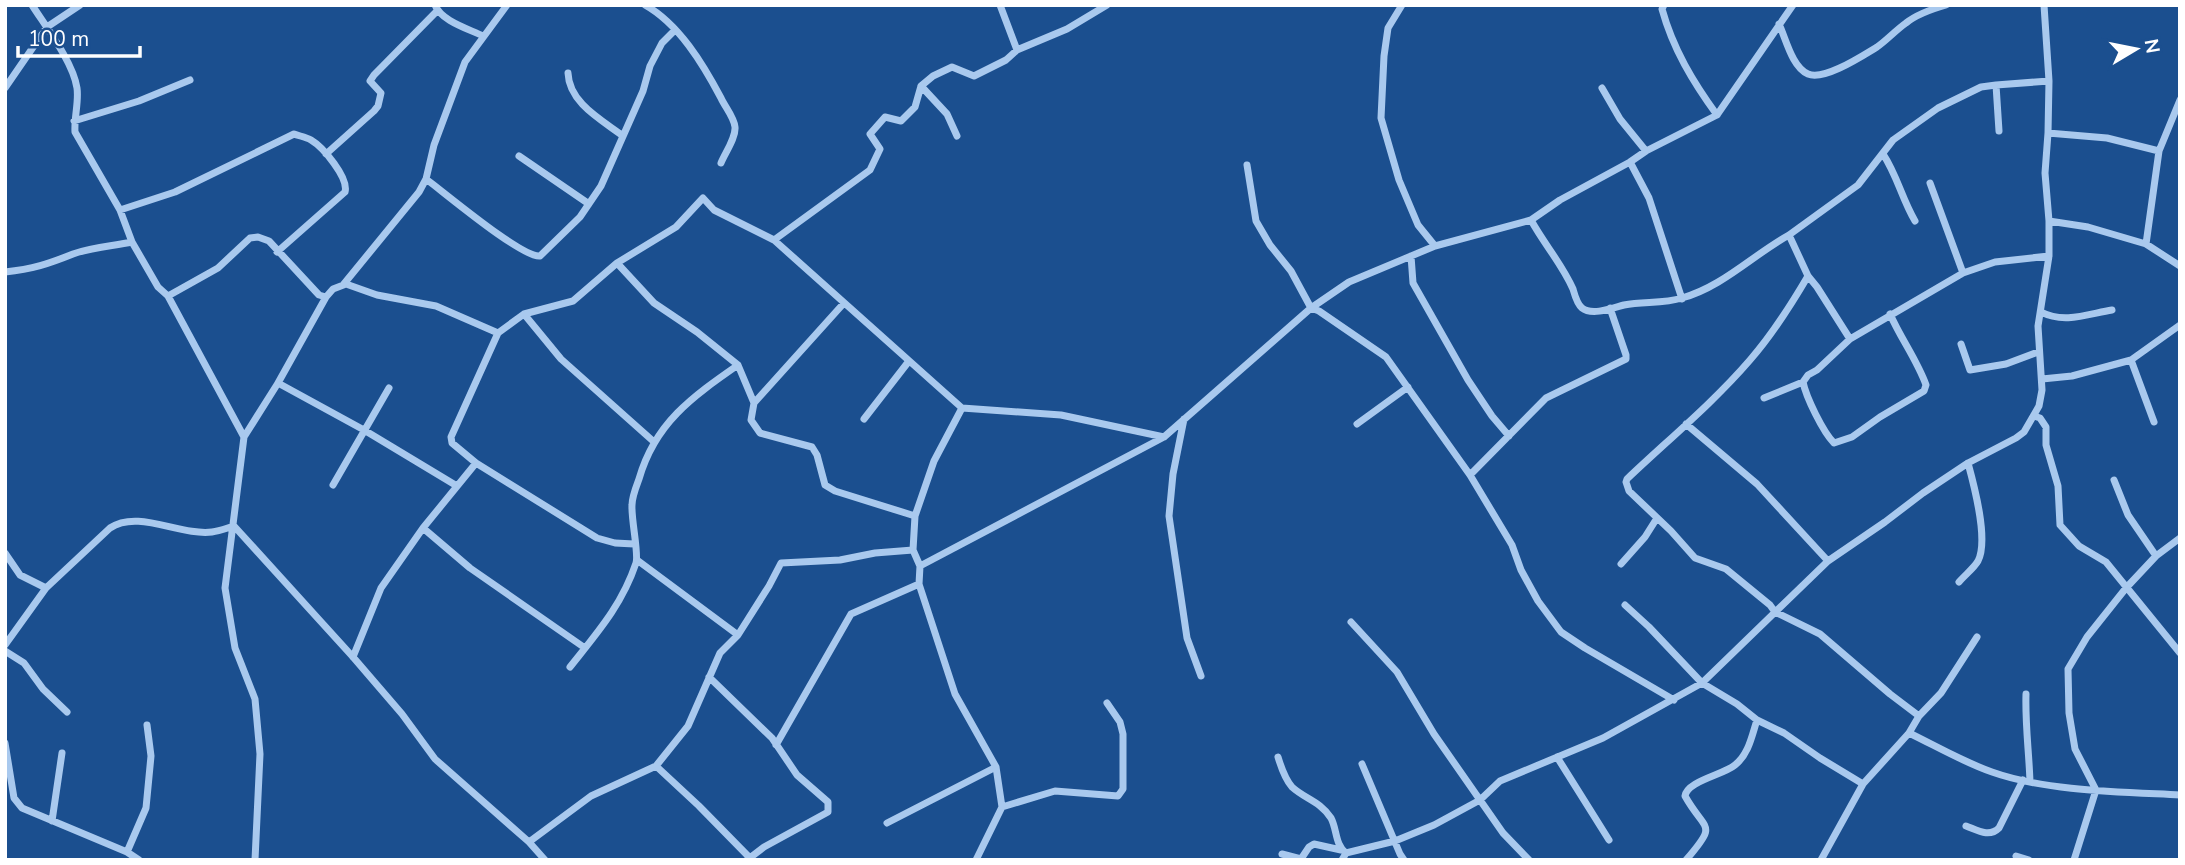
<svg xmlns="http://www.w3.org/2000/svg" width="2185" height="865" font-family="'Nunito Sans',sans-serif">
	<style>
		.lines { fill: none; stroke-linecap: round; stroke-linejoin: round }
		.minor { stroke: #a9c9ee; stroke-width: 7 }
	</style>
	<rect width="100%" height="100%" fill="#1b4f8f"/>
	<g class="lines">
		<path class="minor" d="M32,5C46,27 73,62 77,88C79,102 74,117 75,132L120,210L132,242
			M435,5C441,21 469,29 483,36
			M645,5C679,24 703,64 721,98C725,107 734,117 735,127C736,138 725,153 721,163
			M1000,5L1017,50
			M1402,5L1388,28L1384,56L1381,118L1399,180L1418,225L1435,246
			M1664,5L1662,9C1673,49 1693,82 1717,115
			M1779,24C1786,39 1792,67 1808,74C1824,81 1862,56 1877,47C1887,40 1896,30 1906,23C1917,14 1932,9 1946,5
			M568,73C569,103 602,120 623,136
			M2049,81L1996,85L1981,87L1938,108L1893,140L1858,185L1789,235L1808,276L1817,287L1850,339L1963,273L1995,262L2049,256
			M1996,85L1999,131
			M921,86L947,114L957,136
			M5,88L47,27L80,5
			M1602,88L1620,119L1646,151
			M74,121L139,101L190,80
			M2048,133L2107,138L2159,151
			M326,154L374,111L378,106L381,93L370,81L374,75L437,11
			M1883,154C1897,175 1902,199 1915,221
			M519,156L589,204
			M1630,162L1649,198L1682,299
			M1247,165L1256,221L1270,245L1291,271L1311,308L1319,311L1386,357L1470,475L1512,545L1521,570L1538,601L1561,632L1585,648L1674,700
			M426,179C445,193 522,258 540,256L580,217L601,186L643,91L650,66L662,43L675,30
			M1930,183L1963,273
			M120,210L175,192L294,134C299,136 306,137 311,140C323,147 349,178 345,192L277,252
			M1531,220C1544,244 1562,264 1573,289C1575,296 1577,304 1582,308C1592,316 1613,308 1624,305C1643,301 1663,304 1682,298C1722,287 1753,255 1789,235
			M2049,221L2088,227L2146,244L2180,266
			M774,240L870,170L880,149L870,134L885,117L901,121L915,107L921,86L933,76L952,67L974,76L1006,60L1017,50L1067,29L1107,5
			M2146,244L2159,151L2180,100
			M1411,256L1413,283L1468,380L1492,416L1509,436
			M617,263L654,303L697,332L738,365L754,403L751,420L760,433L812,447L817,455L825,485L835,491L915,516
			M5,272C33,269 48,264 73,254C92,247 113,246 132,242L158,287L168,296L244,437
			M1808,276C1791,305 1772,335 1750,360C1713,403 1668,440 1627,479L1626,482L1629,491L1671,531L1695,558L1726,569L1770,605L1775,612L1820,634L1890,694L1919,716
			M343,285L419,192L426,179L434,145L465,62L507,5
			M168,296L218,268L250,238L258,237L269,241L319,295L326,297
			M2041,312C2064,324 2088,314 2112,310
			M524,314L561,359L653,441
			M498,333L451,437L452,443L476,463L597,538L615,543L634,544
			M1850,339L1817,370L1808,375L1803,382C1806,397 1823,432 1834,443L1852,437L1880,417L1924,391L1926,385C1917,360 1901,339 1890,314
			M1961,344L1970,370L2006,364L2038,352
			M2131,360L2154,422
			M2042,379L2072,376L2131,360L2180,325
			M278,383L364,430L457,486
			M1764,398L1803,382
			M754,403L844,303
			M2034,416L2040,418L2046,427V445L2058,486L2060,525L2079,546L2106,562L2180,653
			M864,419L909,361
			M1184,419L1173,474L1169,516L1187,638L1201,676
			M1357,424L1408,387
			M1686,424L1757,484L1828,561
			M1470,475L1546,398L1626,359V355L1610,308
			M2114,480L2128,515L2156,556
			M333,485L389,388
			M423,528L470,568L585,648
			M5,553L20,575L46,588
			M637,560L738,635
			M1621,564L1645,537L1657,518
			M920,566L913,550L915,516L934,461L962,408
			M1959,582C1965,575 1974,568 1978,561C1989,540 1974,485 1968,463
			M1625,605L1649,627L1702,683L1737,704L1757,720L1784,733L1820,758L1863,784
			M1351,622L1397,672L1434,734L1503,833L1529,860
			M5,645L46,588L110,528C138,509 180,536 212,532C220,531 227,528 234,526L353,657L402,714L435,759L529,842L545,860
			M5,651L24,663L43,689L67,712
			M353,657L381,588L423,528L476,463
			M570,667C597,633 622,605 636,563C639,554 631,519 632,505C632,497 636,487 639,479C655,423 692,397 738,365
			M709,677L772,738L797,775L828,802V812L764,847L747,860
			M2026,694C2025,724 2029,752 2030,782
			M1909,733C1936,746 1963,762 1992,772C2045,791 2123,792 2180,795
			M5,743L14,798L22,808L127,852L139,860
			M776,745L851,614L919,584
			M1278,757C1281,767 1285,779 1292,787C1305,799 1320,801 1331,818C1337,829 1335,845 1346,853
			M1557,757L1609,840
			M1362,764L1400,854L1404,860
			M656,766L699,806L750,858
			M1002,807L1055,791L1118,796L1123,789V734L1120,722L1107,703
			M52,821L62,753
			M887,823L996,767
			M1966,826C1977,830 1989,838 1999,828L2023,780
			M529,842L591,796L656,766L688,726L720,653L738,635L769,586L781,563L840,560L875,553L913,550
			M127,852L146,808L151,756L147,725
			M1282,854L1301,859L1309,847L1314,844L1341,850
			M2016,856L2029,860
			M255,860L260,754L255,699L235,648L225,588L244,437L278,383L326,297L333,289L346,284L377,295L436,306L498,333L524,314L573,301L617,263L676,227L703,198L714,210L774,240L962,408L1061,415L1164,437
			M976,860L1002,807L996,767L955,694L919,584L920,566L1164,437L1311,308L1349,282L1435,246L1531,220L1560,200L1630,162L1646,151L1717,115L1793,5
			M1342,860L1346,853L1395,841L1434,825L1480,800L1500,781L1603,738L1702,683L1828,561L1885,522L1923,493L1968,463L2016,438L2024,432L2039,406L2042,390L2038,326L2049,256V221L2045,173L2048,133L2049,81L2044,5
			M1686,860C1719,822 1705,832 1685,796C1687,781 1723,775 1735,765C1749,754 1752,735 1757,720
			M1821,860L1863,784L1909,733L1919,716L1941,693L1977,637
			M2074,860L2096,790L2075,749L2069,713L2068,669L2087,637L2126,588L2156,556L2180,538"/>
	</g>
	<rect width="2185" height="865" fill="none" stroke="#ffffff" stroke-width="14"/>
	<g transform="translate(2136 49) rotate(80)" stroke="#1b4f8f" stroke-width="5" paint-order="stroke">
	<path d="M0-5L12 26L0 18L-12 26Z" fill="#ffffff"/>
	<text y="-10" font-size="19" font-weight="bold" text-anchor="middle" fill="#ffffff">N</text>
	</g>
	<path d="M18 46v10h122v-10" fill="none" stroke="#ffffff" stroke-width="3.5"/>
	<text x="28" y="46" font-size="21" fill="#ffffff" stroke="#1b4f8f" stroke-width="5" paint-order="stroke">100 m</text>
</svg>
